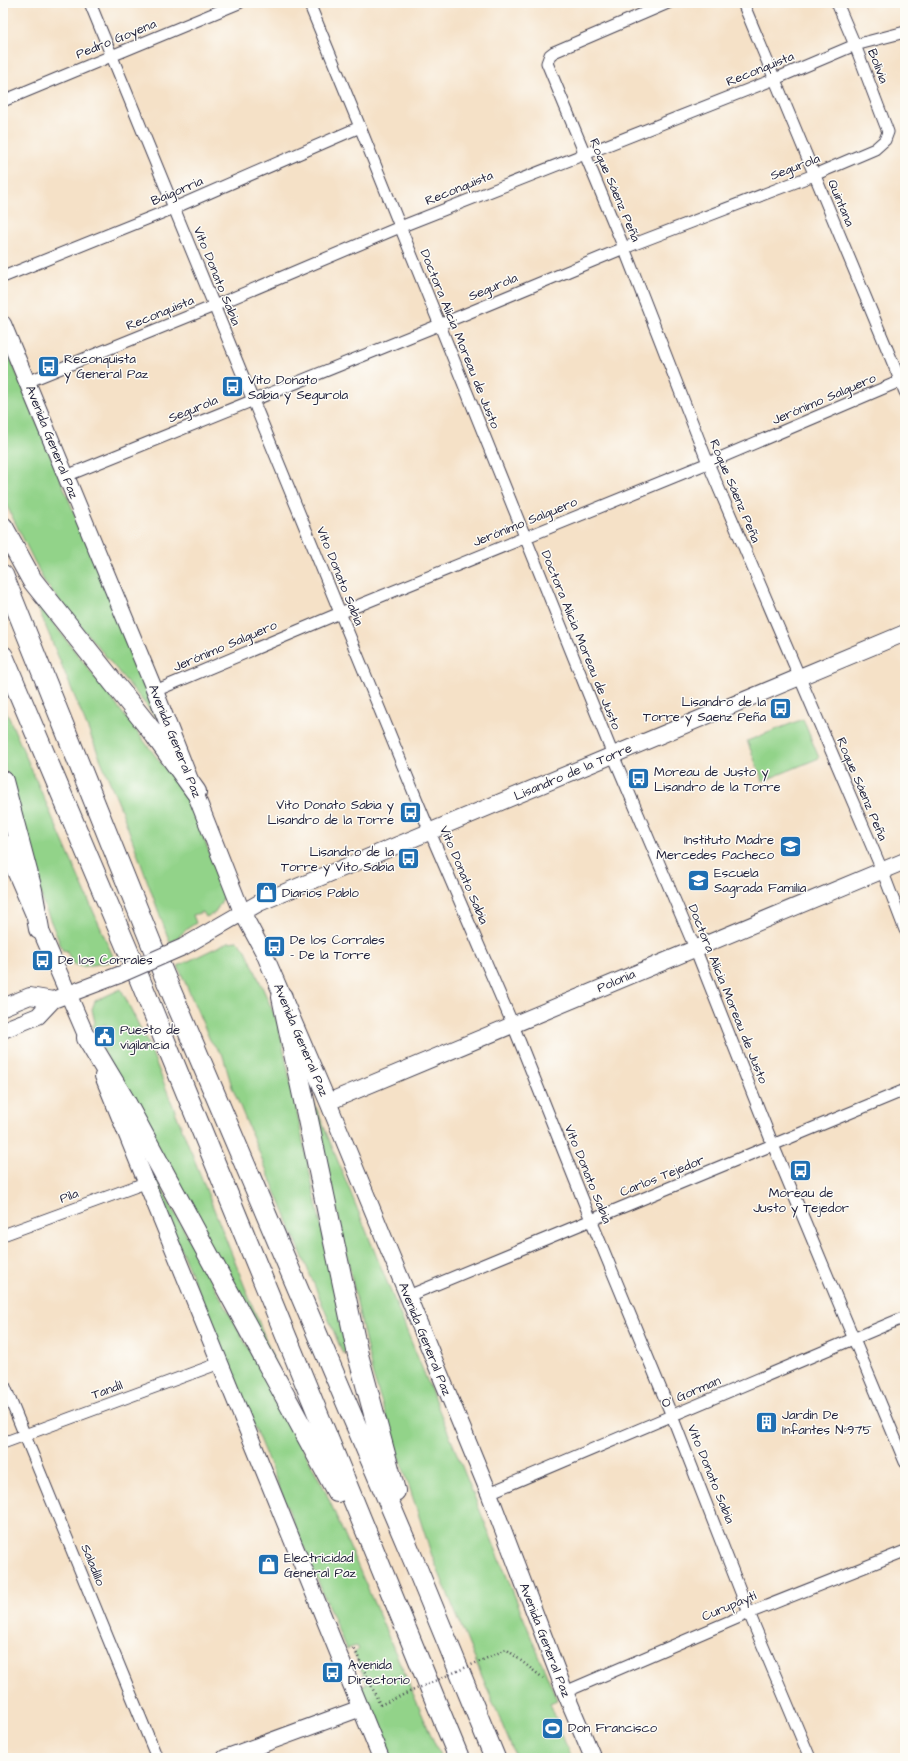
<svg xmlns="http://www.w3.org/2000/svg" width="908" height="1761" font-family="'Architects Daughter',sans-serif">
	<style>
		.green { fill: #92d389; stroke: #5a7a62 }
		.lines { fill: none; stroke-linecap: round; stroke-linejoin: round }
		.street-casing { stroke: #423f50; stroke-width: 13 }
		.secondary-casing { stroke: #423f50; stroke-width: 18 }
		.highway-casing { stroke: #423f50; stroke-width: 22 }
		.path { stroke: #423f50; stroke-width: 2.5; stroke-dasharray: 1 3; stroke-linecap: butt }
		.street { stroke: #fff; stroke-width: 11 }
		.secondary { stroke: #fff; stroke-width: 16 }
		.highway { stroke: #fff; stroke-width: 20 }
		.secondary-bridge-casing { stroke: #423f50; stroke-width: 18; stroke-linecap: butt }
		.path-bridge { stroke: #423f50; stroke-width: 2.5; stroke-dasharray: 1 3; stroke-linecap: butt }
		.secondary-bridge { stroke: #fff; stroke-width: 16 }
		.labels { text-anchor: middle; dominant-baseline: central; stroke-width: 3; stroke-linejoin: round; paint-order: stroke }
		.street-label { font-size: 13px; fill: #22223b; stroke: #fdfcf7 }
		.poi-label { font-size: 13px; fill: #22223b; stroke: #fdfcf7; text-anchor: start }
	</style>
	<rect width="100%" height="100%" fill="#fdfcf7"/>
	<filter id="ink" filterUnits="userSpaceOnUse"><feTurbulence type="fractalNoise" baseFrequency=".025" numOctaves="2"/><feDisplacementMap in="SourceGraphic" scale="8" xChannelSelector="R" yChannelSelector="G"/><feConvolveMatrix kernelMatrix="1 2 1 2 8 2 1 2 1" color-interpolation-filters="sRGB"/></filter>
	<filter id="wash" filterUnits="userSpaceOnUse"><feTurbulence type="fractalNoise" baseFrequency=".012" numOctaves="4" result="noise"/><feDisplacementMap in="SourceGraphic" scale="16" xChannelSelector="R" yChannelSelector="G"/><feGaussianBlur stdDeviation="0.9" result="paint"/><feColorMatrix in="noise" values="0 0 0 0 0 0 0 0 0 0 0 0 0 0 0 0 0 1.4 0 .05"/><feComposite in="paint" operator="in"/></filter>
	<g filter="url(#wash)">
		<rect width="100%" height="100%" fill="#f5e1c7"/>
		<path class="green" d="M3,340L161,723L45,583L3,498Z
			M34,598L188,798L219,877L223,898L215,913L206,917L203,912L193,915L196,923C186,928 179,938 170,943L121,809Z
			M3,704L115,961L82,967L73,964L66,950L63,951L44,905L3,761Z
			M803,719L819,758L763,781L747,741Z
			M237,941L246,950L278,1023L333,1283L346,1350L343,1354L232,1087L223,1056L210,1040L178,966L228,942Z
			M121,989L150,1048L281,1378L102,1048L112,1043L105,1024L95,1030L93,1025L95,1023L92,1009L95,1001Z
			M313,1100L557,1700L550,1703L571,1758H516L432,1556L373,1376Z
			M136,1141L324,1488L441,1758H391L361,1687L367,1684L354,1653L358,1650L356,1646L346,1649Z"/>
	</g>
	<g filter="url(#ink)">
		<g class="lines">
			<defs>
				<path id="street" d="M90,3L430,832L513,1025L591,1220L672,1416L749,1613L810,1758
					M309,3L360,127L613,755L695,948L773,1145L905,1462
					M668,3L554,52L550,55L547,63L624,248L708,463L882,870L905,930
					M743,3L905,392
					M3,101L239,3
					M3,277L174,208L360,127
					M27,382L214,306L400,227L775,79L855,45L905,32
					M66,476L439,325L624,248L814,175L875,149L885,140L888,132L855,45L837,3
					M155,691L340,613L708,463L905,379
					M3,1235L145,1183
					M408,1296L905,1090
					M3,1382L157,1758
					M3,1443L220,1363
					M489,1493L905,1317
					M565,1692L749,1613L905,1551"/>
				<path id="secondary" d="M3,324L155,691L242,912L264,953L328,1102L489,1493L565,1692L593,1758
					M3,843L92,1049
					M183,947L259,903L905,633
					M3,1007L30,996L53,1000
					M3,1030L38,1016L53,1000L119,975
					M103,1076L381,1758
					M328,1102L905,861
					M225,1758L361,1708"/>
				<path id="highway" d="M3,527L32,580L155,735L196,792
					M3,575L162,970L416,1566L495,1758
					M3,656L131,958L459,1758
					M3,781L32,890L39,929
					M282,997L358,1355L395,1491
					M87,1038L126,1103L337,1492"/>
			</defs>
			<use href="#street" class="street-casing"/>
			<use href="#secondary" class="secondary-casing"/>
			<use href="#highway" class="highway-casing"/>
			<path class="path" d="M352,1649L354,1648L380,1705
				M494,1655L506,1649L543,1678"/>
			<use href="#street" class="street"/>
			<use href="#secondary" class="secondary"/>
			<use href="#highway" class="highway"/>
			<defs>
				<path id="secondary-bridge" d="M119,975L183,947"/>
			</defs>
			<use href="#secondary-bridge" class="secondary-bridge-casing"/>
			<path class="path-bridge" d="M380,1705L494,1655"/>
			<use href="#secondary-bridge" class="secondary-bridge"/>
		</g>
	</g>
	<defs>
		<symbol id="bus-square" viewBox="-11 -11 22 22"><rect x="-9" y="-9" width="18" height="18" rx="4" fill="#1f6fb2" stroke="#fdfcf7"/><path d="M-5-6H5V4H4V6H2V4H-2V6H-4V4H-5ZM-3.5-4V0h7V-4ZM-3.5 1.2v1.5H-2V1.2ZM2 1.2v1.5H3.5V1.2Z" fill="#fff"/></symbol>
		<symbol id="school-square" viewBox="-11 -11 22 22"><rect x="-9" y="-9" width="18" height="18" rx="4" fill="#1f6fb2" stroke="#fdfcf7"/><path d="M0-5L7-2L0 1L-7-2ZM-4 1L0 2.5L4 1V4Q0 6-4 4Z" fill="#fff"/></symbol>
		<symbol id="shop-square" viewBox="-11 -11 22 22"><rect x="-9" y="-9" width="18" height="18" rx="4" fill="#1f6fb2" stroke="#fdfcf7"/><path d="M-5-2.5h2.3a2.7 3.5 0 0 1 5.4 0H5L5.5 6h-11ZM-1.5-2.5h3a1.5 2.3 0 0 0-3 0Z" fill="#fff"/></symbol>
		<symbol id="civic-square" viewBox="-11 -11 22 22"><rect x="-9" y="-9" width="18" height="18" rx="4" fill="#1f6fb2" stroke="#fdfcf7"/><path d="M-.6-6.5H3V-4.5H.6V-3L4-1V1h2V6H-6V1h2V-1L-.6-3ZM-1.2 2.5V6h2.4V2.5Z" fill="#fff"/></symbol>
		<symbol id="building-square" viewBox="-11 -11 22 22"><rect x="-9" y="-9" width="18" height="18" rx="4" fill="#1f6fb2" stroke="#fdfcf7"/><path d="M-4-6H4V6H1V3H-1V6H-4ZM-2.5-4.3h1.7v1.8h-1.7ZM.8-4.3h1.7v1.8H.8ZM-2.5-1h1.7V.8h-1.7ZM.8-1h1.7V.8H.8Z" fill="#fff"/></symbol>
		<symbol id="stadium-square" viewBox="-11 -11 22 22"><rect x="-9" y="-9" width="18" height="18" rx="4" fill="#1f6fb2" stroke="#fdfcf7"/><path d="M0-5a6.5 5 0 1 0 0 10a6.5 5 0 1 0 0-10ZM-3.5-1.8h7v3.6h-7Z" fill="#fff"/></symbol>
	</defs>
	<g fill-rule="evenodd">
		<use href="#bus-square" x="36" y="354" width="25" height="25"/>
		<use href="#bus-square" x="220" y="374" width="25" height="25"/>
		<use href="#bus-square" x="768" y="696" width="25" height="25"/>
		<use href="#bus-square" x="626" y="766" width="25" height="25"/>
		<use href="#bus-square" x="398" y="800" width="25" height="25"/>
		<use href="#school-square" x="778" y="834" width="25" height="25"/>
		<use href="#bus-square" x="396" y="846" width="25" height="25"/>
		<use href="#school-square" x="686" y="868" width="25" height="25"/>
		<use href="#shop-square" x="254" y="880" width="25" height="25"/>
		<use href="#bus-square" x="262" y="934" width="25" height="25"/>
		<use href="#bus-square" x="30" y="948" width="25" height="25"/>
		<use href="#civic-square" x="92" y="1024" width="25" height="25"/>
		<use href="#bus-square" x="788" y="1158" width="25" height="25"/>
		<use href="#building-square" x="754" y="1410" width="25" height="25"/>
		<use href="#shop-square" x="256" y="1552" width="25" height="25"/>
		<use href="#bus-square" x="320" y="1660" width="25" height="25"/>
		<use href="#stadium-square" x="540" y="1716" width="25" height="25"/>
	</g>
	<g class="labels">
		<g class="street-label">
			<text transform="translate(116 39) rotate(-22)">Pedro Goyena</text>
			<text transform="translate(878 66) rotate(69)">Bolivia</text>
			<text transform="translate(760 69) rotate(-22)">Reconquista</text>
			<text transform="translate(795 167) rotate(-21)">Segurola</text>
			<text transform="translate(459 188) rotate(-22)">Reconquista</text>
			<text transform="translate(615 190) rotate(67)">Roque Sáenz Peña</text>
			<text transform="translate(177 191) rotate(-23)">Baigorria</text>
			<text transform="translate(841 203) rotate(67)">Quintana</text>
			<text transform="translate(217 276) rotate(68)">Vito Donato Sabia</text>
			<text transform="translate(493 287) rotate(-23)">Segurola</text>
			<text transform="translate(160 313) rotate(-22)">Reconquista</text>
			<text transform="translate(460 339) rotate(68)">Doctora Alicia Moreau de Justo</text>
			<text transform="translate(824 399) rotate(-23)">Jerónimo Salguero</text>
			<text transform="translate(193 409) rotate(-22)">Segurola</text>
			<text transform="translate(52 442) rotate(68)">Avenida General Paz</text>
			<text transform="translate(735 491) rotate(67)">Roque Sáenz Peña</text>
			<text transform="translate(525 522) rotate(-22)">Jerónimo Salguero</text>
			<text transform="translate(340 576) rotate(68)">Vito Donato Sabia</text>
			<text transform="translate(581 640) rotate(68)">Doctora Alicia Moreau de Justo</text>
			<text transform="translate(225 646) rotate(-23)">Jerónimo Salguero</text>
			<text transform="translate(175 741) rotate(68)">Avenida General Paz</text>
			<text transform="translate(573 772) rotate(-23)">Lisandro de la Torre</text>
			<text transform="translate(862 789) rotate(67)">Roque Sáenz Peña</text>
			<text transform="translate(464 875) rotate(67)">Vito Donato Sabia</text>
			<text transform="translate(616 981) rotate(-23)">Polonia</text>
			<text transform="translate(728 994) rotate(68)">Doctora Alicia Moreau de Justo</text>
			<text transform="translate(301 1040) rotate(67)">Avenida General Paz</text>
			<text transform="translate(588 1174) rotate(68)">Vito Donato Sabia</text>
			<text transform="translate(662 1176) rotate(-22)">Carlos Tejedor</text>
			<text transform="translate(69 1196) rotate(-20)">Pila</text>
			<text transform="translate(425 1339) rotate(68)">Avenida General Paz</text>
			<text transform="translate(107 1390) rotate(-20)">Tandil</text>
			<text transform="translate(691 1392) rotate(-23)">O' Gorman</text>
			<text transform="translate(711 1474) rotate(68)">Vito Donato Sabia</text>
			<text transform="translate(93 1565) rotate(68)">Saladillo</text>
			<text transform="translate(729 1606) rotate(-23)">Curupaytí</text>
			<text transform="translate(545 1640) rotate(69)">Avenida General Paz</text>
		</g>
		<g class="poi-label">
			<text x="64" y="359">Reconquista<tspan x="64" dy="15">y General Paz</tspan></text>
			<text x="248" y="380">Vito Donato<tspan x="248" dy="15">Sabia y Segurola</tspan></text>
			<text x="766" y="702" text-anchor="end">Lisandro de la<tspan x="766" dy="15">Torre y Saenz Peña</tspan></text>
			<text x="654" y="772">Moreau de Justo y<tspan x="654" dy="15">Lisandro de la Torre</tspan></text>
			<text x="394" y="805" text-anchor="end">Vito Donato Sabia y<tspan x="394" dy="15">Lisandro de la Torre</tspan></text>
			<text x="774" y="840" text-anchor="end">Instituto Madre<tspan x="774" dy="15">Mercedes Pacheco</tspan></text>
			<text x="394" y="852" text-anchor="end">Lisandro de la<tspan x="394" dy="15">Torre y Vito Sabia</tspan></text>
			<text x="714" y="873">Escuela<tspan x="714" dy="15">Sagrada Familia</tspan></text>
			<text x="282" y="893">Diarios Pablo</text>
			<text x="290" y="940">De los Corrales<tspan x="290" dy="15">- De la Torre</tspan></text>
			<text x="58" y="960">De los Corrales</text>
			<text x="120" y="1030">Puesto de<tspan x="120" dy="15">vigilancia</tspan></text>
			<text x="801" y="1193" text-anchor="middle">Moreau de<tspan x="801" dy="15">Justo y Tejedor</tspan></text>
			<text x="782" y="1415">Jardín De<tspan x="782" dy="15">Infantes Nº975</tspan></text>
			<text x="284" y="1558">Electricidad<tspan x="284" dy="15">General Paz</tspan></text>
			<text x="348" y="1665">Avenida<tspan x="348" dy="15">Directorio</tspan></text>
			<text x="568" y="1728">Don Francisco</text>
		</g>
	</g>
	<rect width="908" height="1761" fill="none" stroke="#fdfcf7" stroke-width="16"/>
</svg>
